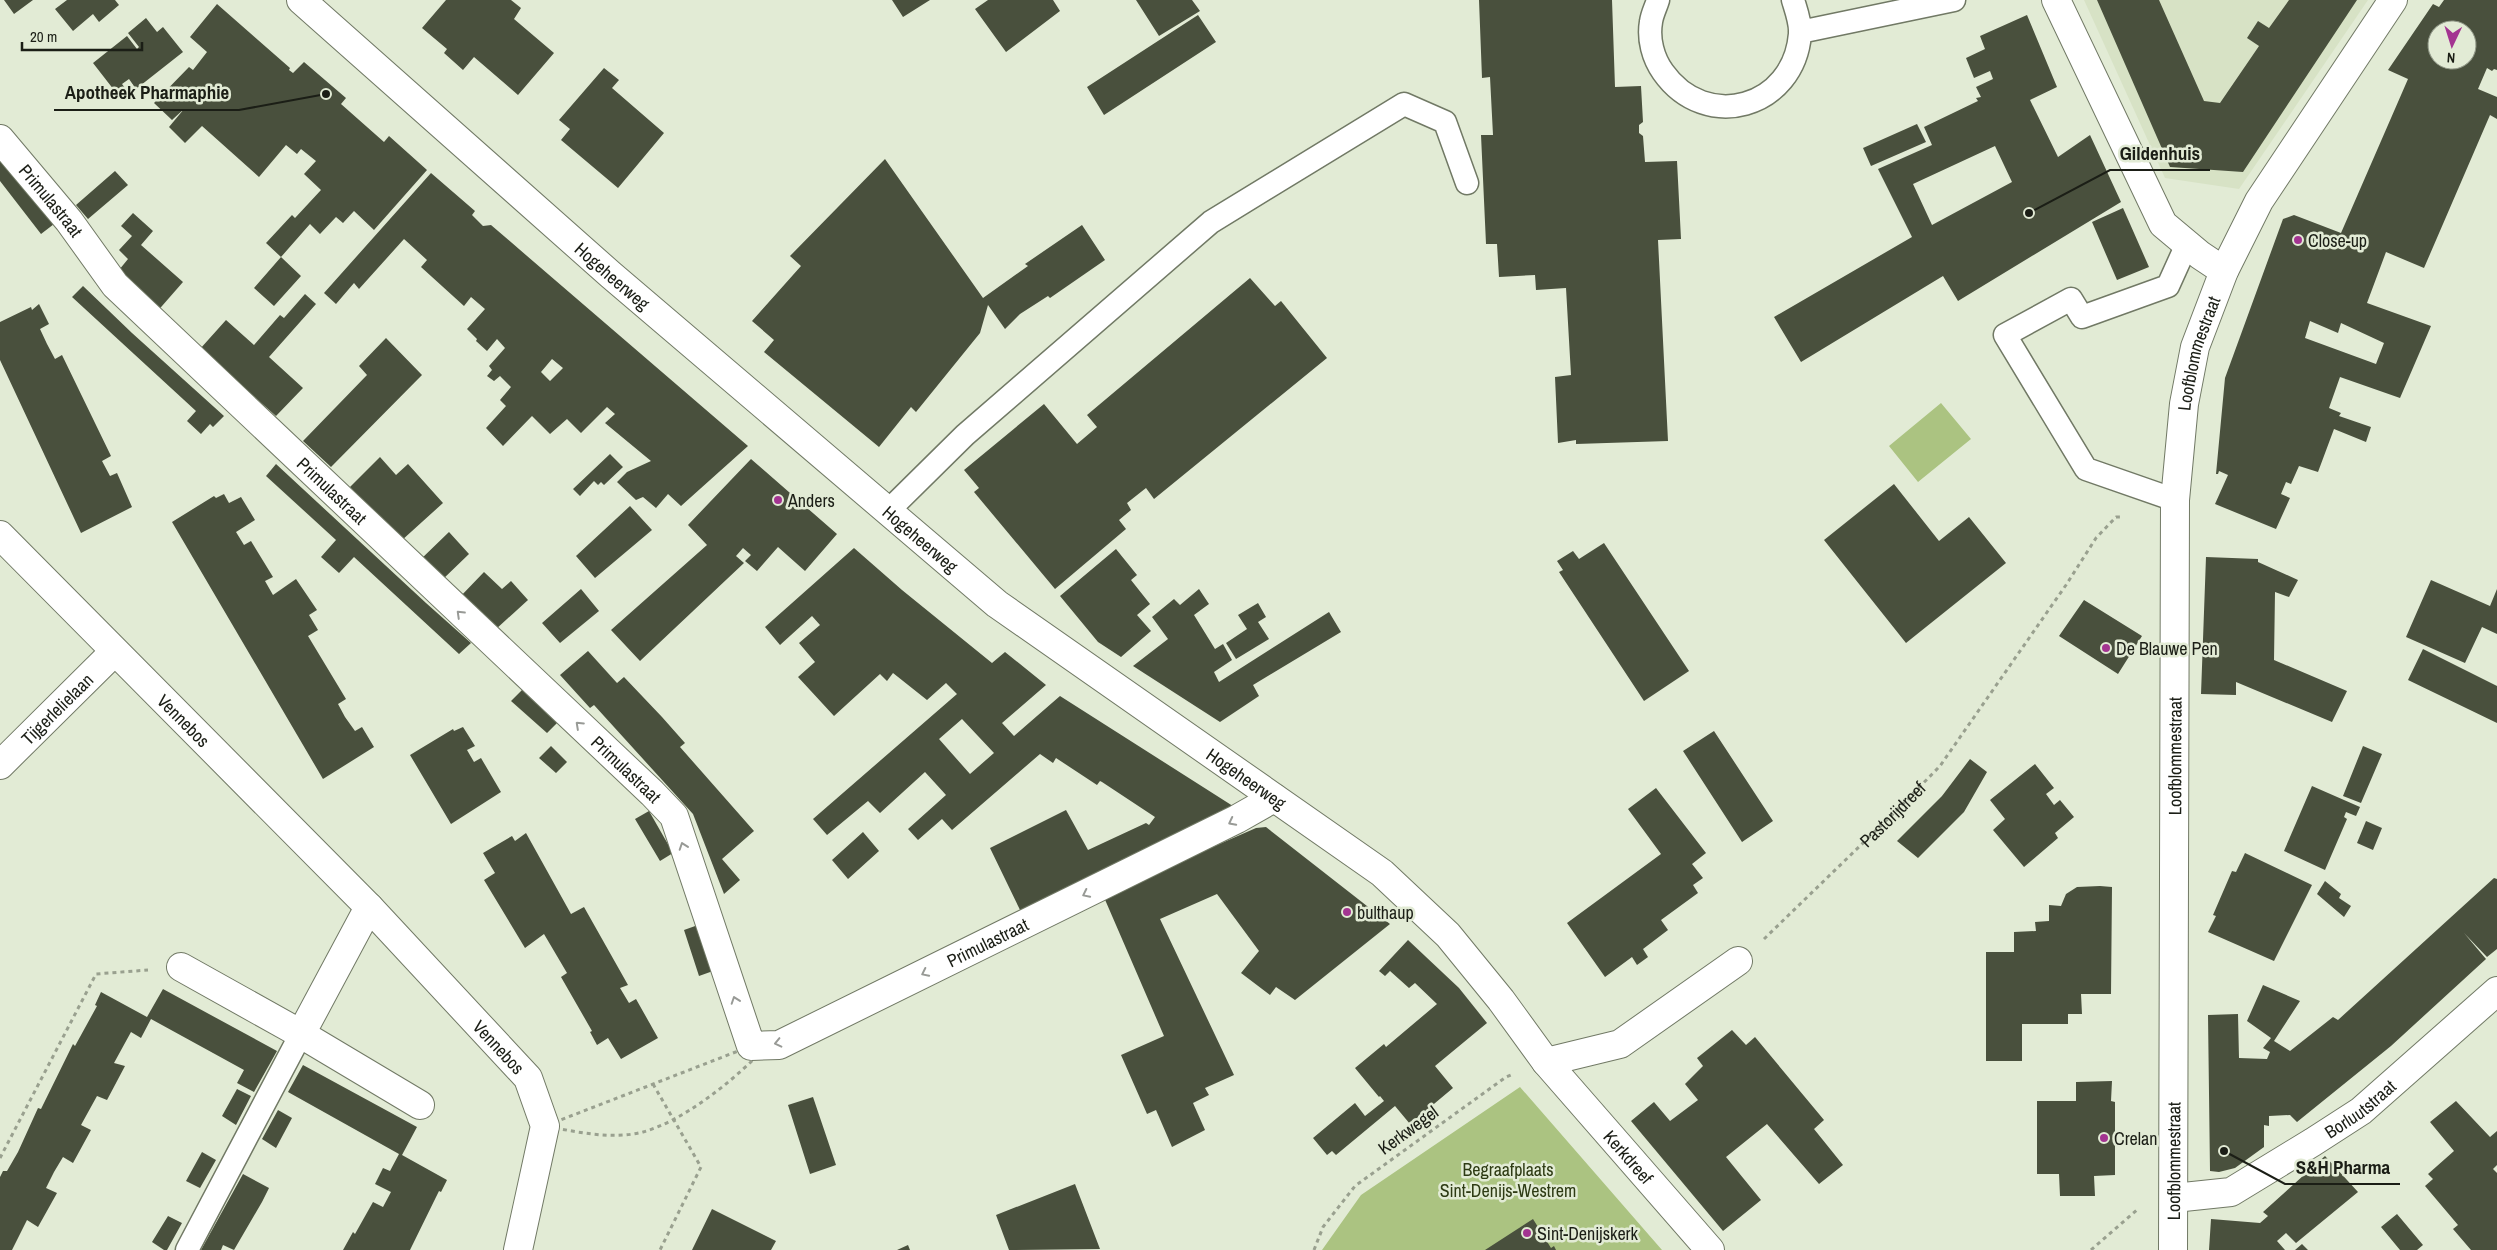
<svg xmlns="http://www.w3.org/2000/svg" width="2497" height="1250" font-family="'Archivo Narrow',sans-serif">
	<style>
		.built { fill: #d7e2c5 }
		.green { fill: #abc381 }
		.building { fill: #49503d; fill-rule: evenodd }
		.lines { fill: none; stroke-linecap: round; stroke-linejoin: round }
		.service-casing { stroke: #717965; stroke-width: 25 }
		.minor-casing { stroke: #717965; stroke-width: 30 }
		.tertiary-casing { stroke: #717965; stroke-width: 30 }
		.path { stroke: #99a08f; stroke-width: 3; stroke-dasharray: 4 4; stroke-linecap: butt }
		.service { stroke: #fff; stroke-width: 22 }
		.minor { stroke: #fff; stroke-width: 28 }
		.tertiary { stroke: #fff; stroke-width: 28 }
		.oneway { stroke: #989a96 }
		.poi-dot { fill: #a33491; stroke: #e2ebd5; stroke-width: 2 }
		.labels { text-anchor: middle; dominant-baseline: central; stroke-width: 5; stroke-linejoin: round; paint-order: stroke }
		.street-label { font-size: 18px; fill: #1b1e16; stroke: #e2ebd5 }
		.poi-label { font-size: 18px; fill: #1b1e16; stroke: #e2ebd5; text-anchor: start }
		.park-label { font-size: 18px; fill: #2e3b14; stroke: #e2ebd5 }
		.leader { fill: none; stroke: #1b1e16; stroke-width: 2 }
		.callout-dot { fill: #1b1e16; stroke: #e2ebd5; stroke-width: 2 }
		.callout-label { font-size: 19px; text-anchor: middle; font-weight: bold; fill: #1b1e16; stroke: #e2ebd5; stroke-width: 5; stroke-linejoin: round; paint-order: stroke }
	</style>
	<rect width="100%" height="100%" fill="#e2ebd5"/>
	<path class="built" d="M2084,0H2368L2239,189L2165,178Z"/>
	<path class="green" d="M1941,403L1971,439L1918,482L1889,446Z
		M1520,1087L1662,1250H1322L1361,1195Z"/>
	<path class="building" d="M4,0H33L14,14Z
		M67,0H115L119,5L99,22L93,14L73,31L55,9Z
		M446,0H511L521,8L514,19L554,53L518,95L474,57L463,70L444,53L447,49L422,28Z
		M892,0H930L903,17Z
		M988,0H1053L1060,11L1006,52L975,9Z
		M1136,0H1192L1200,11L1159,36Z
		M1479,0H1612L1615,87L1641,86L1643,122L1639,125V133L1643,136L1645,162L1677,161L1681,239L1658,240L1668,441L1576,444V440L1558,443L1555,377L1571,375L1566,288L1536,290L1535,275L1499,277L1497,244H1486L1481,135H1493L1490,77L1482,78Z
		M2097,0H2159L2204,101L2220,103L2259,46L2247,38L2258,21L2269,28L2289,0H2357L2243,172L2170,167Z
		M2444,0H2497V70L2494,69L2492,71L2487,68L2478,89L2497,97V119L2490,115L2424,268L2386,252L2367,303L2431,326L2400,398L2340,377L2329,408L2341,413L2339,416L2371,427L2366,442L2334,429L2318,472L2299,466L2291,484L2286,482L2281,494L2290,498L2276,529L2215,504L2228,475L2219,471L2218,474H2216L2225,378L2283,219L2294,215L2341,233L2408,79L2388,70L2433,4L2439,7ZM2437,30H2467V60H2437ZM2310,321L2338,333L2341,323L2384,343L2376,364L2305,338Z
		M217,4L290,68L289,70L293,73L304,62L346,98L341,104L384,142L389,136L427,170L374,230L354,211L343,223L336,217L320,234L310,224L281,257L301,276L274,306L254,288L281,257L266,243L292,215L295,218L321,190L304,174L316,161L301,149L297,154L286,145L259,177L202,126L185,143L169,127L184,109L172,120L154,103L189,67L193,70L207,52L190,37Z
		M1198,15L1216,42L1104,115L1087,87Z
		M2027,15L2057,87L2030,100L2058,157L2090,135L2121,202L1958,301L1943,276L1801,362L1774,317L1912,237L1878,169L1932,145L1924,127L1978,101L1976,98L1981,97L1976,87L1993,79L1990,71L1974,78L1966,58L1985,49L1980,36ZM1995,146L2012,182L1932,225L1913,184Z
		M146,18L157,32L163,27L183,52L136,89L129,79L122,84L125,88L119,93L116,88L114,90L93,63L127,36L137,49L139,47L128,33Z
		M604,68L619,80L612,88L664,133L618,188L561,140L570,129L559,120Z
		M1917,124L1926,142L1871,166L1863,148Z
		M0,156L54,224L41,234L0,181Z
		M885,159L983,298L1028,266L1025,264L1082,225L1105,260L1050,298L1048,296L1020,314L1005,329L988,305L980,333L916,412L911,407L879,447L764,352L774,340L752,321L801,266L790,256Z
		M115,171L128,185L88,219L76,205Z
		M431,173L475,211L472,215L483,226L491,225L748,446L681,506L668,494L656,508L643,497L636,500L617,482L627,472L651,461L605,423L615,414L607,407L581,433L567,419L550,434L532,416L503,446L486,428L506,406L500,400L511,387L500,376L494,381L487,376L492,370L489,366L505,348L497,339L487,351L476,341L477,339L467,329L485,309L471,297L464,306L421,267L427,260L404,239L359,289L354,283L336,304L324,293ZM552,359L563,368L550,381L541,372Z
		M2123,208L2149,267L2117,280L2092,222Z
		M133,213L153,231L141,245L183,282L155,314L119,270L128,259L119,250L132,236L121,226Z
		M1250,278L1275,306L1281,301L1327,358L1154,499L1146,488L1127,503L1131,510L1119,520L1126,529L1055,589L974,492L979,488L964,470L1044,404L1077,444L1097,427L1087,415Z
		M83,286L132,333L224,416L213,427L210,424L201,434L187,421L196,411L72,297Z
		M305,294L316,304L269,357L303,388L276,416L200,349L226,320L254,345L280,315L284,318Z
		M39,304L49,324L40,329L47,344L55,359L62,355L111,456L102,461L110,476L117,473L132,507L81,533L0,360V322L31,307L32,310Z
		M386,338L422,375L331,467L303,441L367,375L359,366Z
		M610,454L623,467L604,485L601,482L598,485L594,481L580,496L573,489Z
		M380,457L396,475L408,464L443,503L401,541L350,487Z
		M751,459L837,534L805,571L778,547L757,571L745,561L751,555L743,548L736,556L744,563L640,661L611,630L707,545L688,525Z
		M276,464L426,603L471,643L459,654L354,557L339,573L321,557L336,540L266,476Z
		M1894,484L1939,541L1969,517L2006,563L1906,643L1824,540Z
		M224,494L229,503L241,497L255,520L236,532L244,545L251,541L273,577L265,581L273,595L296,579L317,610L309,615L318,630L308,636L346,699L338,704L345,717L355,731L362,727L374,747L323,779L172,522L214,496L216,498Z
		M630,506L652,530L595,578L576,556Z
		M449,532L469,554L441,581L419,561Z
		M1604,543L1689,671L1644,701L1559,572L1563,570L1557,561L1573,551L1579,559Z
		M854,548L902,590L992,663L1005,652L1046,685L1002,723L1014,736L1060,696L1236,808L1022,914L990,848L1066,810L1088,850L1146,823L1149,825L1155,817L1102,782L1100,781L1097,785L1056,758L1053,763L1040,754L952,830L942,819L918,840L908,829L946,795L925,772L880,813L868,801L827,835L813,819L957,694L946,683L927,700L893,673L887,681L880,674L834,716L798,677L815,662L799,643L820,625L812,616L780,645L765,627ZM962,719L994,753L970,774L939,739Z
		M1116,549L1137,575L1131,580L1150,604L1137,615L1151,631L1121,657L1098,642L1060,596Z
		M2206,557L2258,559V562L2298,580L2289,597L2275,592L2274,660L2347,691L2332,722L2236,682V695L2201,694Z
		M484,572L502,589L511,581L528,600L495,630L459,598Z
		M2431,580L2490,606L2497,589V634L2482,627L2465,663L2406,637Z
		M581,589L599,611L560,643L542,623Z
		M1199,589L1209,604L1194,615L1215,649L1223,644L1232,660L1214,672L1219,682L1329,612L1341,632L1253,685L1259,696L1220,722L1133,666L1168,639L1152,617L1174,599L1180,605Z
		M2084,600L2142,636L2118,674L2059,636Z
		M1258,603L1266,617L1258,622L1269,639L1236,659L1226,643L1247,629L1238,615Z
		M2423,649L2497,686V723L2408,680Z
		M588,651L617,683L624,677L662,717L685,743L680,747L754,831L722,859L740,880L724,894L693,814L594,705L590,708L560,675Z
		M522,690L557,723L547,733L511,701Z
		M463,727L475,746L467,750L474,762L481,758L501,792L451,824L410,755L453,729L454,731Z
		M1714,731L1773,821L1742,842L1683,751Z
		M551,746L567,762L556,773L539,758Z
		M2363,746L2382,754L2361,803L2343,796Z
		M1970,759L1987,772L1964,812L1918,858L1897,841L1942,796Z
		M2035,764L2054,788L2046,794L2054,805L2060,800L2074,817L2055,833L2058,838L2024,867L1993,830L2005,819L1990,800Z
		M2312,786L2360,807L2356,816L2346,812L2344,817L2347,819L2325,870L2284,851Z
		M1656,788L1706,853L1692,864L1703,878L1693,885L1698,893L1661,920L1668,930L1643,949L1648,957L1637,965L1632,957L1605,977L1567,923L1661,854L1628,809Z
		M649,811L673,853L660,861L635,819Z
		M2366,821L2382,828L2373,850L2357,843Z
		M1266,827L1390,924L1295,1000L1276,987L1270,995L1241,973L1259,951L1217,894L1160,919L1234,1075L1205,1088L1209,1095L1193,1103L1205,1130L1172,1147L1156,1110L1147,1114L1121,1055L1164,1036L1103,895L1256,828Z
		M863,832L879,851L848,879L832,860Z
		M526,833L571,914L584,907L628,985L620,988L629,1003L636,999L658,1038L621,1059L608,1038L597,1045L590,1032L592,1031L561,977L567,973L544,934L525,948L484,880L495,873L483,853L512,836L515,841Z
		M2245,853L2312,885L2274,961L2208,932L2216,916L2213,915L2232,871L2236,872Z
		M2494,878L2497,879V949L2487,957L2464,933L2486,959L2391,1046L2297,1122L2290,1115L2269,1116V1126L2264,1125V1147L2235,1168L2219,1172L2210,1171L2208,1015L2238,1014L2239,1058L2267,1059L2270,1052L2263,1048L2271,1038L2247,1021L2263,985L2300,1001L2274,1041L2290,1051L2333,1017L2338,1020Z
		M2325,881L2341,894L2339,898L2351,906L2344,917L2317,894Z
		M2100,886L2112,887L2111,994H2081L2082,1014H2068V1024H2022V1061H1986V952H2014V932L2036,931L2035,922L2049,921V905L2061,906L2066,894L2077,887Z
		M698,925L713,971L699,976L684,930Z
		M1408,940L1459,988L1487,1023L1435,1066L1453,1088L1410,1124L1395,1106L1336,1155L1332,1151L1327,1155L1313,1138L1355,1103L1365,1116L1384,1101L1380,1096L1379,1097L1355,1068L1384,1044L1386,1047L1437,1004L1415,983L1409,988L1390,971L1385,976L1379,971Z
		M163,989L277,1051L254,1092L237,1083L244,1070L151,1019L141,1038L131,1032L114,1063L125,1066L107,1100L97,1096L81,1125L91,1130L73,1163L63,1157L54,1172L46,1188L57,1193L38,1227L27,1220L12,1250H0V1177L3,1171H7L18,1152L38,1108L41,1109L73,1044L75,1046L97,1006L95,1005L101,992L147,1017Z
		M1732,1030L1746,1045L1755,1037L1824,1120L1814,1129L1843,1165L1819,1184L1767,1124L1726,1157L1761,1200L1723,1231L1631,1121L1654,1102L1670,1121L1698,1100L1685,1084L1703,1066L1697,1058Z
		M303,1065L417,1127L402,1155L447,1180L441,1192L439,1191L410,1250H343L353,1232L355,1234L373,1202L383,1207L391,1192L375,1184L383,1168L390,1171L399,1154L288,1092Z
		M2112,1081L2111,1101L2115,1102V1175L2094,1176L2095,1196H2060L2059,1174H2037V1101H2076V1082Z
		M237,1089L251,1096L236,1125L222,1116Z
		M813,1097L836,1165L810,1174L788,1105Z
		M2456,1101L2490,1137L2497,1131V1165L2493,1169L2497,1173V1250H2471L2453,1229L2458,1225L2425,1186L2433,1179L2428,1174L2454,1151L2430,1122Z
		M278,1110L292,1118L276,1148L262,1139Z
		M202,1152L216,1160L200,1188L186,1181Z
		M2325,1156L2358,1192L2296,1243L2286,1233L2277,1241L2285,1250H2209L2211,1219L2260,1223L2268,1216L2263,1212Z
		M243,1174L269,1188L262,1202L234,1250L223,1245L221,1250H201Z
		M1075,1184L1100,1249L1009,1250L996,1215Z
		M712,1209L776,1241L771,1250H692Z
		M2397,1214L2423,1245L2417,1250H2400L2381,1227Z
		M168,1216L182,1223L167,1250H164L152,1242Z
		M1533,1219L1551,1248L1554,1246L1556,1250H1485Z
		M2302,1244L2308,1250H2295Z
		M908,1245L910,1250H897Z"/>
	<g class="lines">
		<defs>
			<path id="service" d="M1658,0C1656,7 1652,14 1651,22C1648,39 1653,58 1663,72C1706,133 1794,108 1800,34C1801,23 1796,10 1793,0
				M1800,32L1954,0
				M2175,500L2086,469L2005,335L2071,299L2082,317L2168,286L2187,244
				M888,511L965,435L1211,222L1404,104L1445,122L1467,183
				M187,1250L301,1034"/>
			<g id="minor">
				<path id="s2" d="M301,0L611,275L997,604L1382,873L1448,935L1501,1000L1546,1062L1710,1250"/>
				<path d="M2056,0L2163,224L2200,255L2224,271"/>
				<path id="s3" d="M0,139L69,221L115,285L652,793L674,816L751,1046L779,1045L1237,819L1274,798"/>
				<path id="s4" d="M0,535L369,907L528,1078L545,1126L518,1250"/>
				<path id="s5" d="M0,765L114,652"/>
				<path d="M369,907L301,1034L420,1105"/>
				<path d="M181,967L301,1034"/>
				<path d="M1546,1062L1620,1044L1738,961"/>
				<path id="s6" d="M2174,1198L2231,1192L2313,1142L2361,1111L2497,991"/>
			</g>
			<g id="tertiary">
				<path id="s7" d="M2173,1250L2175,500L2184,404L2195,347L2224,271L2259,201L2393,0"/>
			</g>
		</defs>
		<use href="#service" class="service-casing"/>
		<use href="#minor" class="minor-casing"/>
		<use href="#tertiary" class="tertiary-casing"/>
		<g class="path">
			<path id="s1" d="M1764,939L1897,810L1940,766L2066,585L2096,538L2116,517H2120"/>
			<path d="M751,1046L754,1059C726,1086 682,1121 643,1132C612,1140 577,1132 545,1126Z"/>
			<path d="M653,1084L701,1167L660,1250"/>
			<path d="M0,1158L96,974L148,970"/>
			<path d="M1314,1250L1323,1227L1355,1186L1506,1077L1513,1074"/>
			<path d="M2091,1250L2138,1209"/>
		</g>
		<use href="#service" class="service"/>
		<use href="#minor" class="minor"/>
		<use href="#tertiary" class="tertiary"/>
	</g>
	<defs><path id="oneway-chevron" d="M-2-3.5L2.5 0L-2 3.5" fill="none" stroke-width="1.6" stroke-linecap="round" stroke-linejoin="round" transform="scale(1.25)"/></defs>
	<g class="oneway">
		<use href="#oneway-chevron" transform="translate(460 614) rotate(-136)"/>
		<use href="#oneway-chevron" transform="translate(579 725) rotate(-137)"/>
		<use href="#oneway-chevron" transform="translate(1232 822) rotate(153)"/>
		<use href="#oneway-chevron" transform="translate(683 846) rotate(-109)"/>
		<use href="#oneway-chevron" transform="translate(1086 894) rotate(154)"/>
		<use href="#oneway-chevron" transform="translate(925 973) rotate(154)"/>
		<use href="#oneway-chevron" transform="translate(735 1000) rotate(-109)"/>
		<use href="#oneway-chevron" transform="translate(778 1043) rotate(167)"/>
	</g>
	<g class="poi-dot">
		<circle cx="2298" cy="240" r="5"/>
		<circle cx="778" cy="500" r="5"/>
		<circle cx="2106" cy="648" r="5"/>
		<circle cx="1347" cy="912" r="5"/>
		<circle cx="2104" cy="1138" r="5"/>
		<circle cx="1527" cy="1233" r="5"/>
	</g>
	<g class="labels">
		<g class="street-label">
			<text stroke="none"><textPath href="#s3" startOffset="80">Primulastraat</textPath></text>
			<text stroke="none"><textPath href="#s2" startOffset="416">Hogeheerweg</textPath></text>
			<text stroke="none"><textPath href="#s7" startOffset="899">Loofblommestraat</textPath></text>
			<text stroke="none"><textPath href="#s3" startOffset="485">Primulastraat</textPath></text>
			<text stroke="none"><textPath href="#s2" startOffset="821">Hogeheerweg</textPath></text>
			<text stroke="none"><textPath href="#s5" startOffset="80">Tijgerlelielaan</textPath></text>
			<text stroke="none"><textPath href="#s4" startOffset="261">Vennebos</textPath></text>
			<text stroke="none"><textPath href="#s7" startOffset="494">Loofblommestraat</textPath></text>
			<text stroke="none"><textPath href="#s3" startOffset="890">Primulastraat</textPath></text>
			<text stroke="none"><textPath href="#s2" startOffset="1226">Hogeheerweg</textPath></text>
			<text stroke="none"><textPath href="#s1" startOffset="179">Pastorijdreef</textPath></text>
			<text stroke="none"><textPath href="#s3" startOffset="1460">Primulastraat</textPath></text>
			<text stroke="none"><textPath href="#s4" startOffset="715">Vennebos</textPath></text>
			<text stroke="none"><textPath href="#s6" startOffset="211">Borluutstraat</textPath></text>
			<text transform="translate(1408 1130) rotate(-36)">Kerkwegel</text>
			<text stroke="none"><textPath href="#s2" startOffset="1768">Kerkdreef</textPath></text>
			<text stroke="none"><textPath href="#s7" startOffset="89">Loofblommestraat</textPath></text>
		</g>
		<g class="poi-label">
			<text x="2308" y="240">Close-up</text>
			<text x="788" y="500">Anders</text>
			<text x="2116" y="648">De Blauwe Pen</text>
			<text x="1357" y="912">bulthaup</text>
			<text x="2114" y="1138">Crelan</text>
			<text x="1537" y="1233">Sint-Denijskerk</text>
		</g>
		<g class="park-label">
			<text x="1508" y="1169">Begraafplaats<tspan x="1508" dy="21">Sint-Denijs-Westrem</tspan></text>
		</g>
	</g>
	<path class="leader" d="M326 94L239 110H54M2029 213L2110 170H2210M2224 1151L2285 1184H2400"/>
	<g class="callout-dot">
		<circle cx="326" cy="94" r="5"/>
		<circle cx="2029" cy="213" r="5"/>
		<circle cx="2224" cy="1151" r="5"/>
	</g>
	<g class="callout-label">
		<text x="147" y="99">Apotheek Pharmaphie</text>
		<text x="2160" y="160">Gildenhuis</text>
		<text x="2343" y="1174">S&amp;H Pharma</text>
	</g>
	<g transform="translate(2452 45) rotate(184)"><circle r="24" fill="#e2ebd5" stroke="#929989"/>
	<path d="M0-4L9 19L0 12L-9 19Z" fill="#a33491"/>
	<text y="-8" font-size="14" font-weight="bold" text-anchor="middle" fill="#1b1e16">N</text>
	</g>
	<path d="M22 42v8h120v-8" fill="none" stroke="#1b1e16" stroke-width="2.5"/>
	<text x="30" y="42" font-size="15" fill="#1b1e16" stroke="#e2ebd5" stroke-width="4" paint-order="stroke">20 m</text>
</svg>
